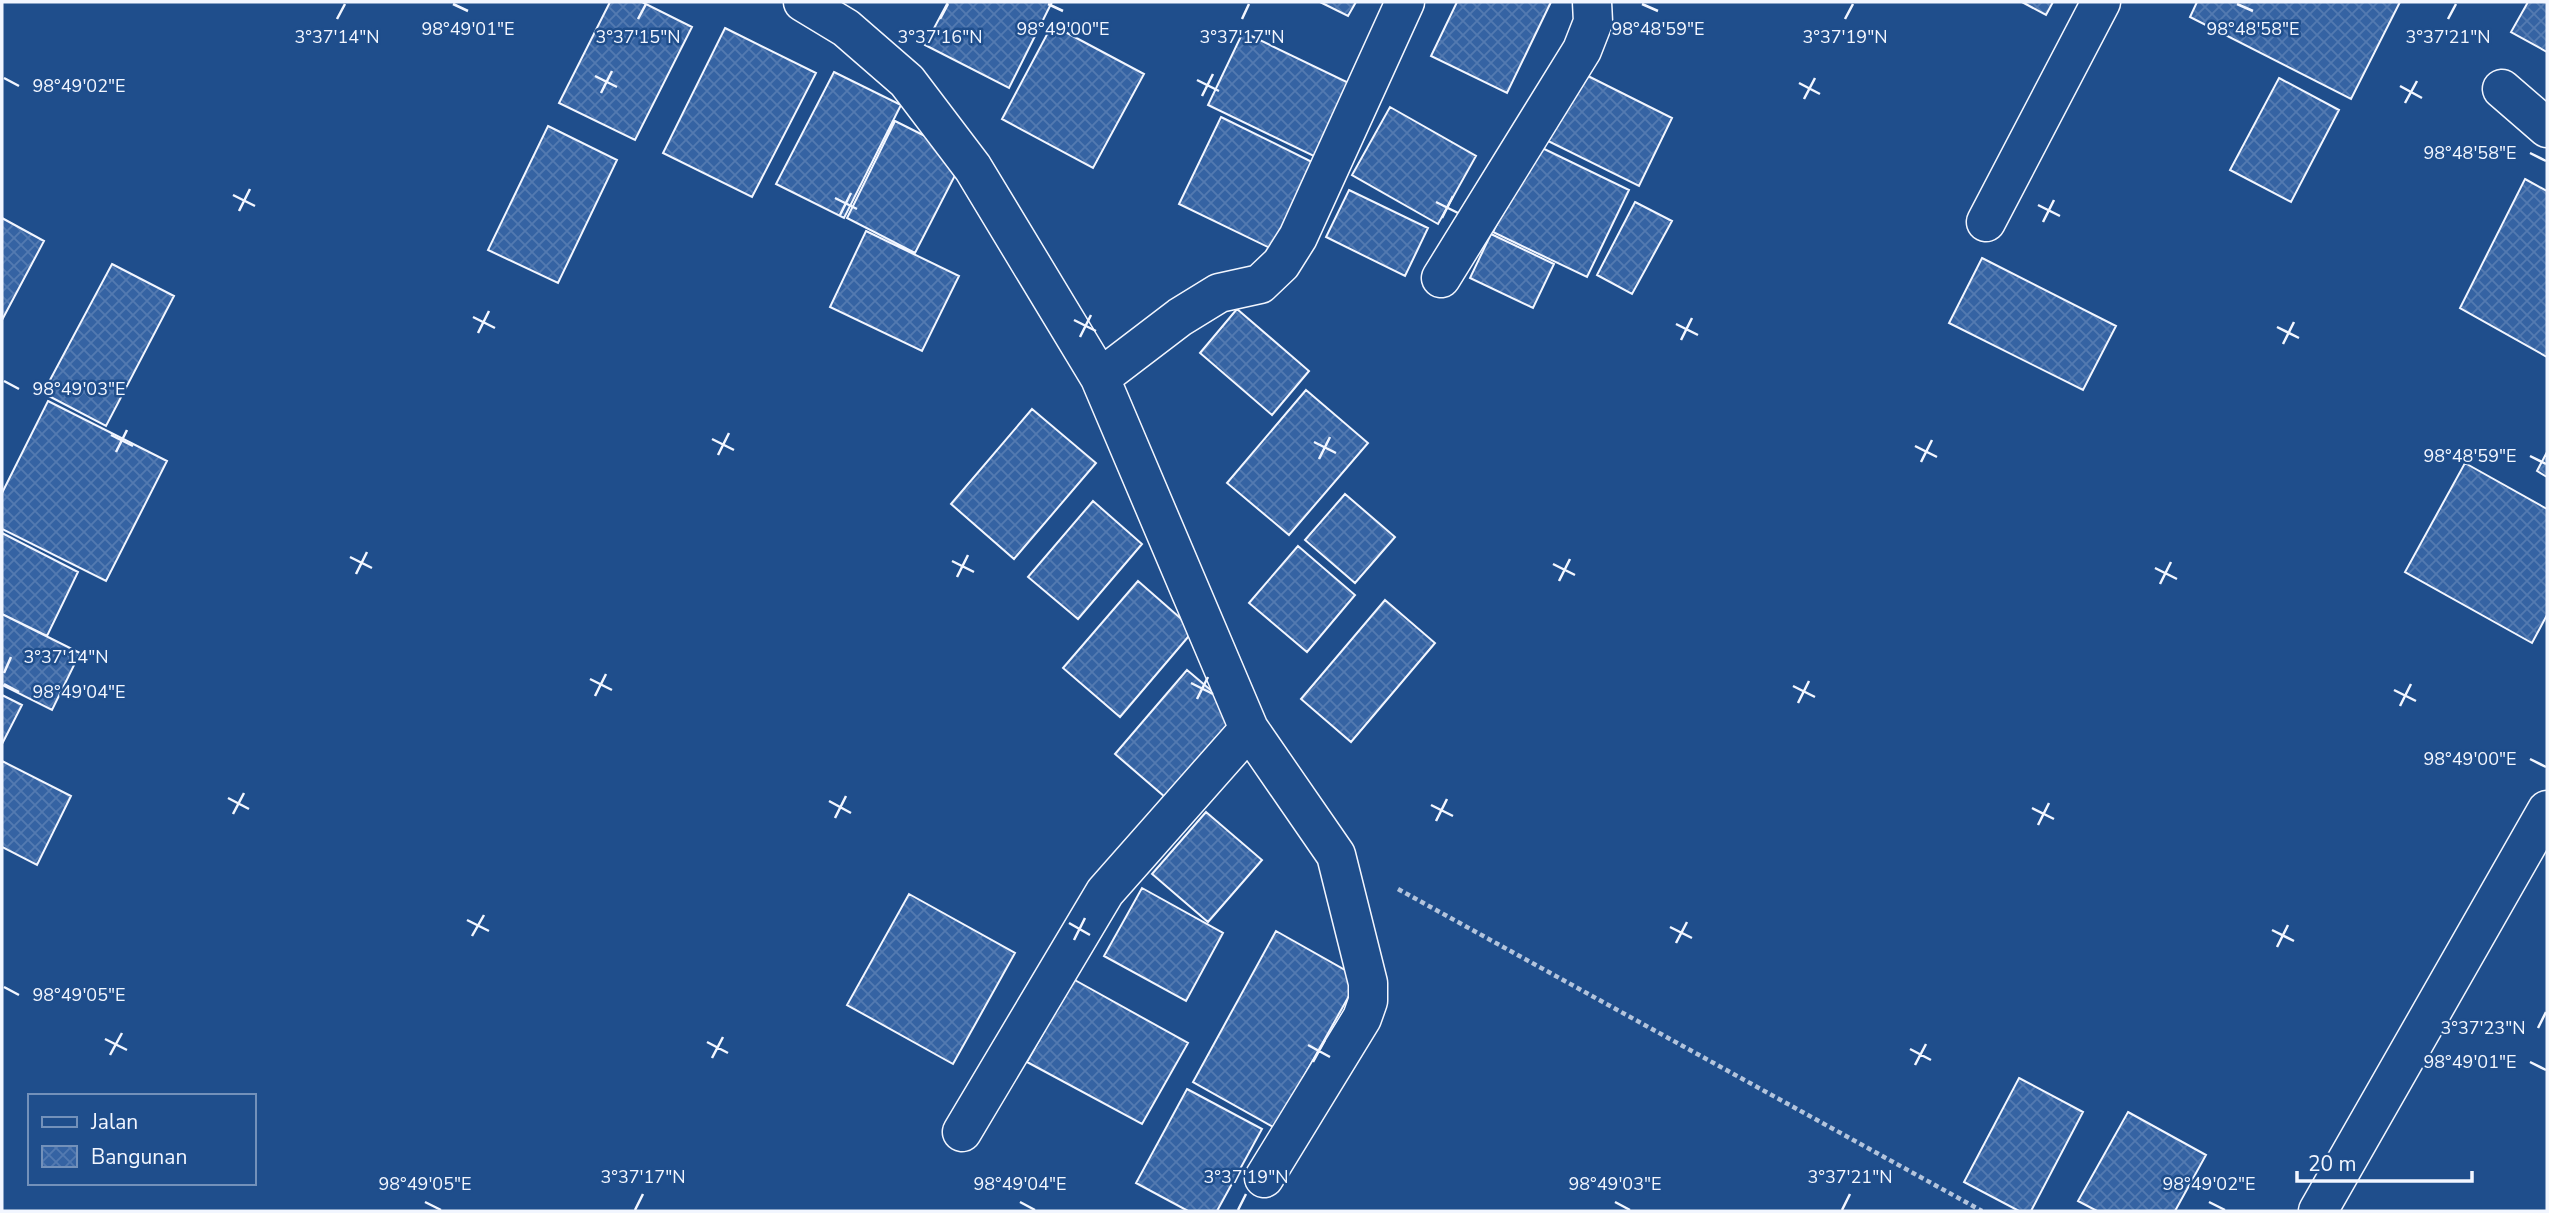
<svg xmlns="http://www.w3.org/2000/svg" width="2549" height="1213" font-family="'Nunito Sans',sans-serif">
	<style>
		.building { fill: url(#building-cross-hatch); stroke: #f2f6ff; stroke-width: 2 }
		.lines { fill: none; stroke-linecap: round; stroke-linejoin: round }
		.minor-casing { stroke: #f2f6ff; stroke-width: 41 }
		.path { stroke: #b3c4dc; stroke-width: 4.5; stroke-dasharray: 5 3.5; stroke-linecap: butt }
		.minor { stroke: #1f4e8c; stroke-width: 38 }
		.ticks { fill: none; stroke: #f2f6ff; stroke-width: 2.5 }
		.ticks-label { font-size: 18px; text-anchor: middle; fill: #f2f6ff; stroke: #1f4e8c; stroke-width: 5; stroke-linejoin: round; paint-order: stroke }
	</style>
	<defs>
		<pattern id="building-cross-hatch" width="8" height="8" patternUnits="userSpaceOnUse" patternTransform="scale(1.75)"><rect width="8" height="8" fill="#3563a3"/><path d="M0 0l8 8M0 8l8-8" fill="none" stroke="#537ab1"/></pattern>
	</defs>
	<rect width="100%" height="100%" fill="#1f4e8c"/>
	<path class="building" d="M610,2H642L692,27L635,140L559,103Z
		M948,2H1052L1009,88L925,45Z
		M1320,2H1356L1348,16Z
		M1457,2H1551L1507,93L1431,56Z
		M2022,2H2053L2046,15Z
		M2197,2H2400L2351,99L2190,17Z
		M2528,2H2547V52L2511,32Z
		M1052,25L1144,74L1093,168L1002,119Z
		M725,28L816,73L752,197L663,153Z
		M1243,32L1355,86L1320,159L1208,105Z
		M1574,69L1672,118L1639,186L1540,137Z
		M834,72L901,105L844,218L776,184Z
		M2279,78L2339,110L2291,202L2230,170Z
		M1390,107L1476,156L1438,224L1352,175Z
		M1221,117L1314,163L1272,249L1179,204Z
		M895,121L965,156L915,253L847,218Z
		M548,126L617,160L558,283L488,250Z
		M1536,145L1629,190L1587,277L1493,232Z
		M2525,179L2547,191V357L2460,308Z
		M1349,190L1428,228L1405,276L1326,237Z
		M1635,202L1672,221L1632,294L1597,275Z
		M2,218L44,241L2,320Z
		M866,231L959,276L922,351L830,307Z
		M1491,234L1554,264L1533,308L1470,278Z
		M1982,258L2116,326L2083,390L1949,323Z
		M112,264L174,296L106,426L43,393Z
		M1237,309L1309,371L1272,415L1200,353Z
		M1306,390L1368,443L1289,535L1227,483Z
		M48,401L167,461L106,581L2,529V493Z
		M1032,409L1096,463L1014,559L951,504Z
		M2547,452V477L2537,471Z
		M2465,463L2547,509V615L2532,643L2405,572Z
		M1345,494L1395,537L1355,583L1305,540Z
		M1093,501L1142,544L1078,619L1028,577Z
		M2,533L78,572L47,636L2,614Z
		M1298,546L1355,595L1307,652L1249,603Z
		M1138,581L1194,630L1120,717L1063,668Z
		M1385,600L1435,643L1351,742L1301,699Z
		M2,614L80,653L52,710L2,685Z
		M1187,670L1245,719L1172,803L1115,754Z
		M2,695L22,705L2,744Z
		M2,761L71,796L37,865L2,847Z
		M1206,812L1262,860L1208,922L1152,874Z
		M1142,888L1223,933L1186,1001L1104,956Z
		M909,894L1015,953L953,1064L847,1005Z
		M1276,931L1359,978L1275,1128L1193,1082Z
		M1073,979L1188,1043L1142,1124L1027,1062Z
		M2019,1078L2083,1112L2031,1211H2019L1964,1182Z
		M1187,1089L1262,1129L1217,1211H1188L1136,1183Z
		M2128,1112L2206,1155L2175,1211H2097L2078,1201Z"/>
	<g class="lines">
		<defs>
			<path id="minor" d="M803,2L846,28L907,81L973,168L1100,378L1249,729L1336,855L1368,983V1001L1362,1018L1264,1178
				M2502,89L2547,128
				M1986,222L2101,2
				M1441,278L1582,50L1593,22L1592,2
				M1100,378L1180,317L1219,293L1260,284L1281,264L1298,237L1405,2
				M962,1132L1105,892L1249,729
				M2318,1211L2547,810"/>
		</defs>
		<use href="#minor" class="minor-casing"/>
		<path class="path" d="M1398,889L1982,1211"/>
		<use href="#minor" class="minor"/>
	</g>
	<path class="ticks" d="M453,4L468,11M1048,4L1063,11M1642,4L1658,11M2237,4L2253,11M337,19L345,4M638,19L646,4M940,19L948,4M1242,19L1249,4M1845,19L1853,4M2448,19L2456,4M595,76L617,87M4,78L19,86M1197,80L1219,91M1799,83L1820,94M2400,86L2422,98M601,93L612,71M1202,96L1213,74M1804,99L1815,78M2405,103L2417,81M2530,153L2546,161M233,195L255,206M835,198L857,209M1436,202L1458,213M2038,205L2060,216M239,211L250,189M840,215L851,193M1442,218L1453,196M2043,222L2054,200M473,317L495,328M1074,320L1096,331M1676,324L1698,335M2277,327L2299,338M478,333L489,311M1080,337L1091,315M1681,340L1692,318M2283,344L2294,322M4,381L19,389M111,435L133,446M712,439L734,450M1314,442L1336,453M1915,446L1937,457M116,452L127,430M718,455L729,433M2530,456L2546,464M1319,459L1330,437M1921,462L1932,440M350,557L372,568M952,561L974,572M1553,564L1575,575M2155,568L2177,579M356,574L367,552M957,577L968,555M1559,581L1570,559M2160,584L2171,562M4,673L11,657M590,679L612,690M1191,683L1213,694M4,684L19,692M1793,686L1815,697M2394,690L2416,701M595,696L606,674M1197,699L1208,677M1798,703L1809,681M2400,706L2411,684M2530,759L2546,767M228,798L249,809M829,801L851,813M1431,805L1453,816M2032,808L2054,819M233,814L244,793M835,818L846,796M1436,821L1447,799M2038,825L2049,803M467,920L489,931M1069,923L1090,935M1670,927L1692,938M2272,930L2294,941M472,936L484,915M1074,940L1085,918M1676,943L1687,922M2277,947L2288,925M4,987L19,995M2538,1028L2546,1012M105,1039L127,1050M707,1042L728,1053M1308,1045L1330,1057M1910,1049L1931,1060M110,1055L122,1033M712,1058L723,1037M1313,1062L1325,1040M2530,1062L2546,1070M1915,1065L1926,1044M425,1202L441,1210M1020,1202L1035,1210M1615,1202L1630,1210M2209,1202L2225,1210M635,1210L643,1194M1238,1210L1246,1194M1842,1210L1850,1194"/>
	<g class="ticks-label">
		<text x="468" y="35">98°49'01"E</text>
		<text x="1063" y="35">98°49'00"E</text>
		<text x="1658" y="35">98°48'59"E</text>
		<text x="2253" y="35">98°48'58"E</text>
		<text x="337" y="43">3°37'14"N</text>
		<text x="638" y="43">3°37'15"N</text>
		<text x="940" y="43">3°37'16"N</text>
		<text x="1242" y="43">3°37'17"N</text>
		<text x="1845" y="43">3°37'19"N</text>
		<text x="2448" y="43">3°37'21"N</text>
		<text x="79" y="92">98°49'02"E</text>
		<text x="2470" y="159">98°48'58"E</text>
		<text x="79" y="395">98°49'03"E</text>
		<text x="2470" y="462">98°48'59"E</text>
		<text x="66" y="663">3°37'14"N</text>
		<text x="79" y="698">98°49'04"E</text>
		<text x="2470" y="765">98°49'00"E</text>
		<text x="79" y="1001">98°49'05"E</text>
		<text x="2483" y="1034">3°37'23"N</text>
		<text x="2470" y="1068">98°49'01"E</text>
		<text x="643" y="1183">3°37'17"N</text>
		<text x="1246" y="1183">3°37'19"N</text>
		<text x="1850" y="1183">3°37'21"N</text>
		<text x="425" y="1190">98°49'05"E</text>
		<text x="1020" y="1190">98°49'04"E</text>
		<text x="1615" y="1190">98°49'03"E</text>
		<text x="2209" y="1190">98°49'02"E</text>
	</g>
	<rect width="2549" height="1213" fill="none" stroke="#f2f6ff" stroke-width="7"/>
	<rect x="28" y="1094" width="228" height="91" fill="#1f4e8c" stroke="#7391ba" stroke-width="2"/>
	<rect x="42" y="1117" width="35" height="10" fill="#1f4e8c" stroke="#7391ba" stroke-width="2"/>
	<text x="91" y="1129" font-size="21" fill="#f2f6ff">Jalan</text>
	<rect x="42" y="1146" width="35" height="21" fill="url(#building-cross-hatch)" stroke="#7391ba" stroke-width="2"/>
	<text x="91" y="1164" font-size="21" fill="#f2f6ff">Bangunan</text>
	<path d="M2297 1171v10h175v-10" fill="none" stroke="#f2f6ff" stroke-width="3.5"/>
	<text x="2308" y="1171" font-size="21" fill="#f2f6ff" stroke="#1f4e8c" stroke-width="5" paint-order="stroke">20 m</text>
</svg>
